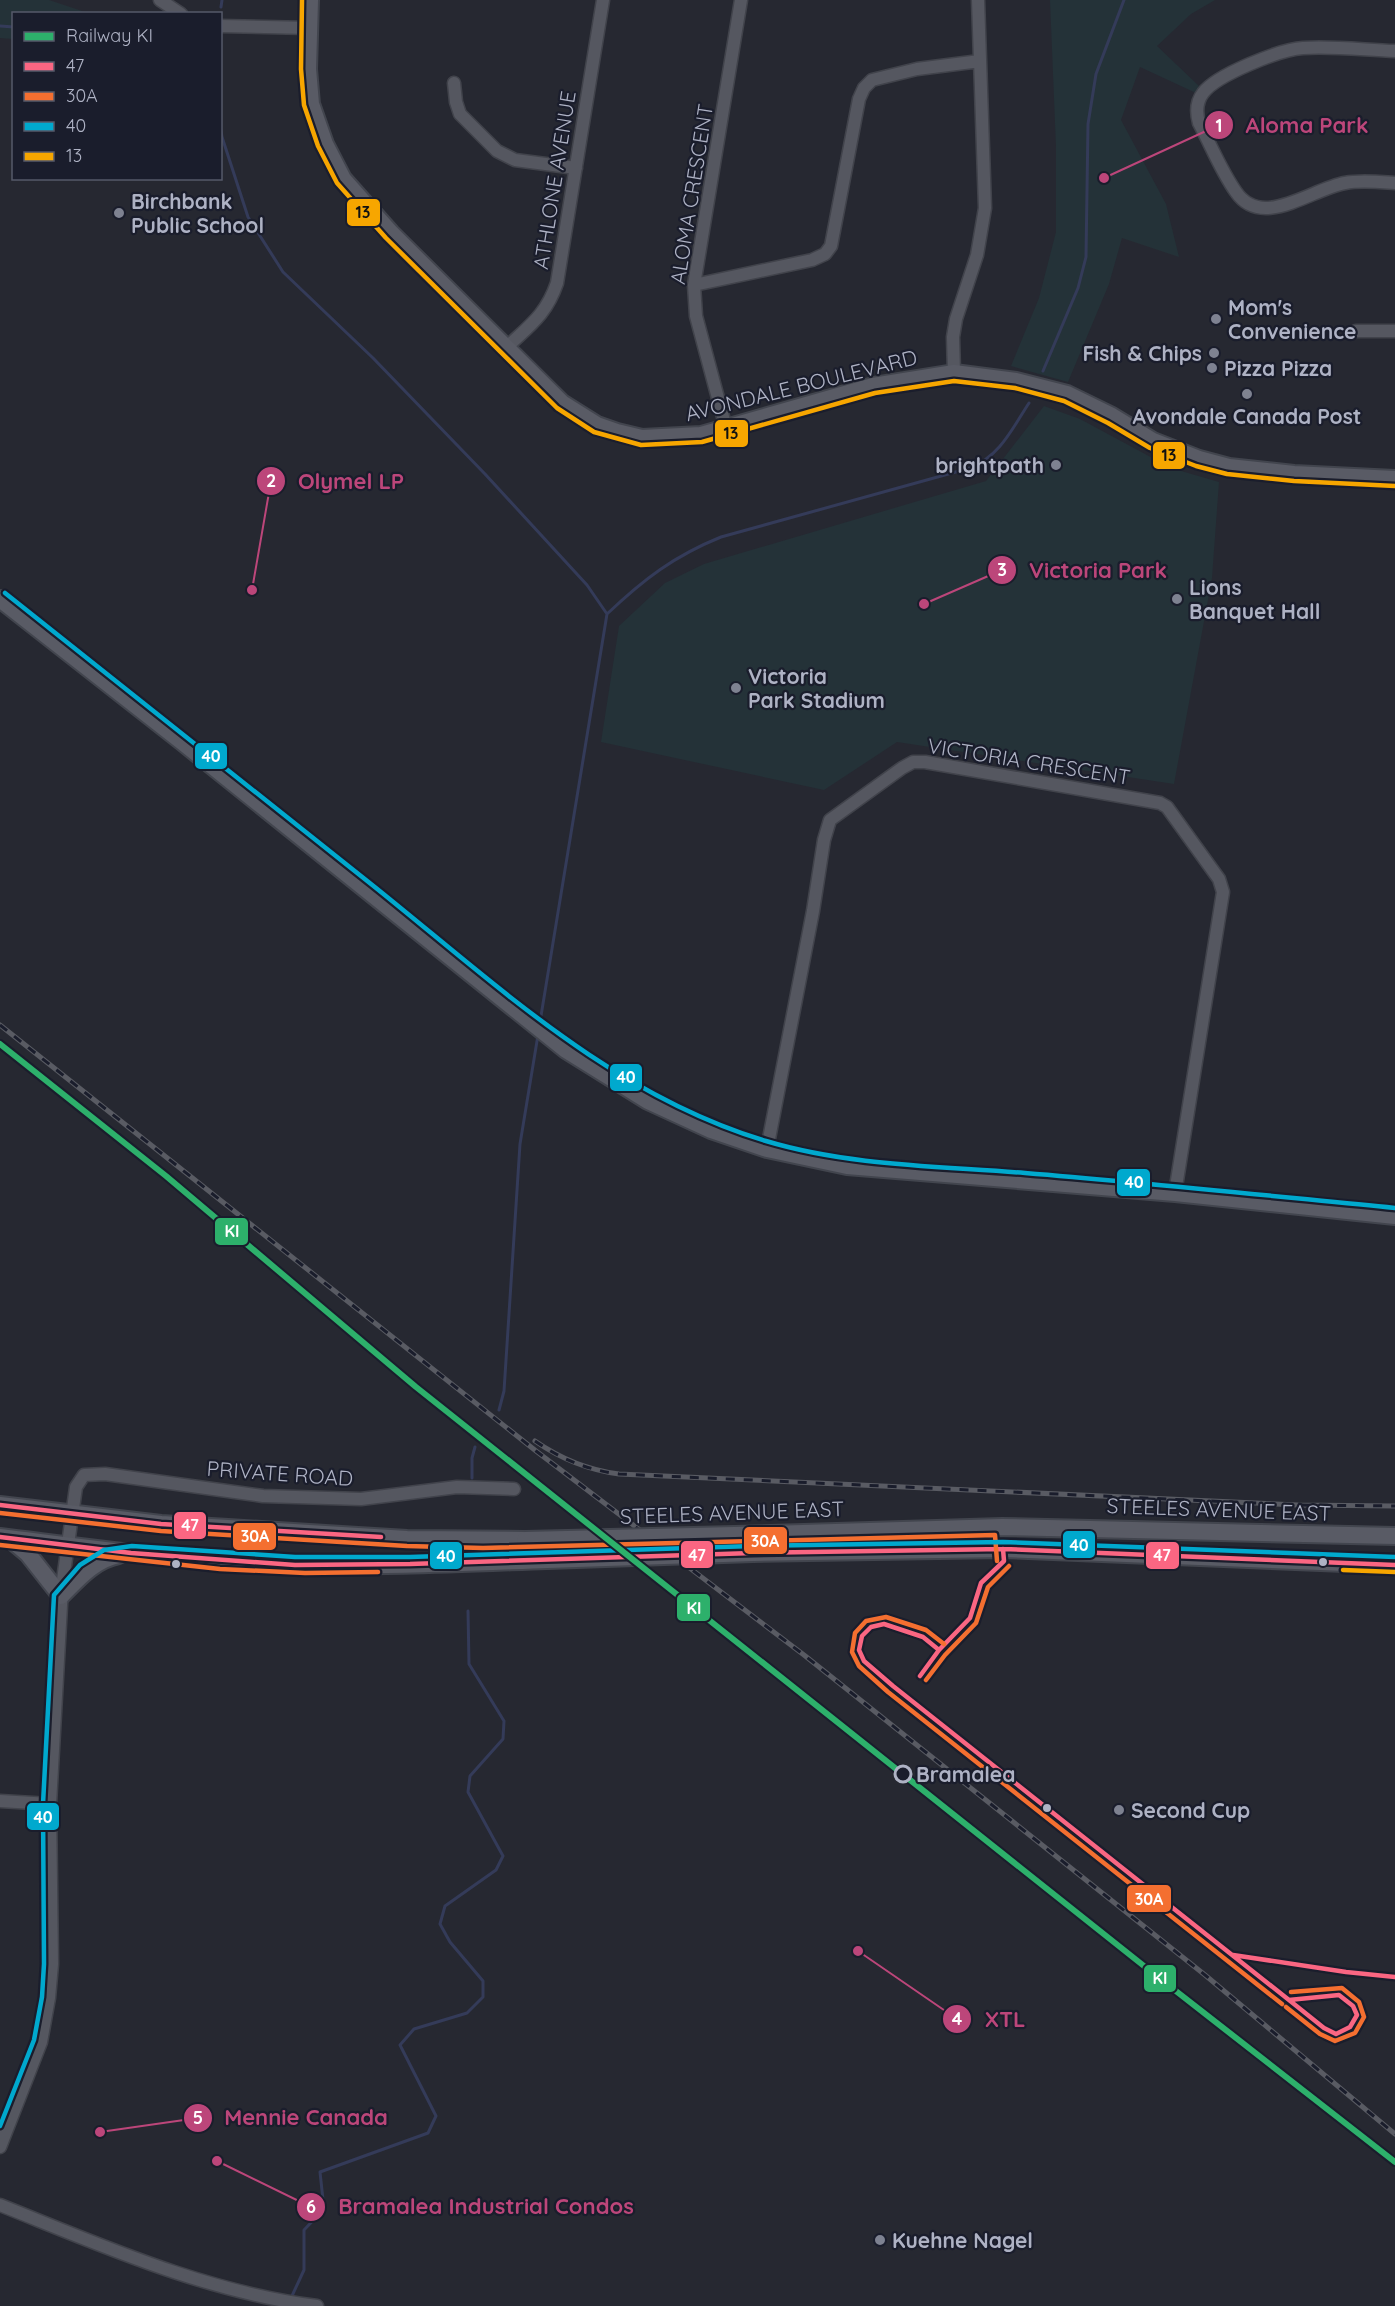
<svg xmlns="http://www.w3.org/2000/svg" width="1395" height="2306" font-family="Quicksand,sans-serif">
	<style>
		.green { fill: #243238 }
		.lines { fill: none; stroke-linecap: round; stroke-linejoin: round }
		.stream { stroke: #343b59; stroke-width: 3 }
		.street-casing { stroke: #41434b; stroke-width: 15 }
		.secondary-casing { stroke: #42454e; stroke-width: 20 }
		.street { stroke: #555760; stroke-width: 12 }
		.secondary { stroke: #595b65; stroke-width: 16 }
		.rail-casing { stroke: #595b63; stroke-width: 5 }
		.rail { stroke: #1a1d2c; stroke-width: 3; stroke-dasharray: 9; stroke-linecap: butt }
		.secondary-bridge-casing { stroke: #42454e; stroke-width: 20; stroke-linecap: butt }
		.secondary-bridge { stroke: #595b65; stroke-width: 16 }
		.bus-1-casing { stroke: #1a1d2c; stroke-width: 9 }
		.bus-2-casing { stroke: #1a1d2c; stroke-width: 9 }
		.bus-3-casing { stroke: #1a1d2c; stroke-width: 9 }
		.bus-4-casing { stroke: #1a1d2c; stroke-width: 9 }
		.bus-1 { stroke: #fa6682; stroke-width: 4.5 }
		.bus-2 { stroke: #f46f30; stroke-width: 4.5 }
		.bus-3 { stroke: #00a9ce; stroke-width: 4.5 }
		.bus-4 { stroke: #f7a600; stroke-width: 4.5 }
		.rail-1-casing { stroke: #1a1d2c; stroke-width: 10 }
		.rail-1 { stroke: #2db06b; stroke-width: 6 }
		.poi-dot { fill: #7e8291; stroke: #1a1d2c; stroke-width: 2 }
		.bus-dot { fill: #aeb2c4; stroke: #1a1d2c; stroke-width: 2 }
		.stop-dot { fill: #1a1d2c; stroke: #aeb2c4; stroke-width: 3 }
		.labels { text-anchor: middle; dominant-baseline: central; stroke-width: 4.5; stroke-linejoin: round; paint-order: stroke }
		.street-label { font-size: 21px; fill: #aeb2c4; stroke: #1a1d2c }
		.poi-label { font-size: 21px; font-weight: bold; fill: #aeb2c4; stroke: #1a1d2c; text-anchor: start }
		.stop-label { font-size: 21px; font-weight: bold; fill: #aeb2c4; stroke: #1a1d2c; text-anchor: start }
		.leader { fill: none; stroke: #bc467a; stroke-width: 2 }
		.callout-dot { fill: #bc467a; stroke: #1a1d2c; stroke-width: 2 }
		.mark-label { font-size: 18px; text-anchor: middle; font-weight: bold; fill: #fff }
		.callout-label { font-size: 22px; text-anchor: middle; font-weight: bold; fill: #bc467a; stroke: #1a1d2c; stroke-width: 4.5; stroke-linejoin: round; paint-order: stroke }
		.line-badge { stroke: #1a1d2c; stroke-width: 2 }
		.badge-label { font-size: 16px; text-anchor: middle; font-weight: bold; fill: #fff }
		.pale-badge-label { font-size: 16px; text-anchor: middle; font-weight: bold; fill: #111 }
	</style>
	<rect width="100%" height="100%" fill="#262831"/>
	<path class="green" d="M0,0H49L88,13L14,14L13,39L0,38Z
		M1050,0H1215L1191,14L1157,46L1199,86L1196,93L1140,67L1121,120L1166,204L1179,257L1122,238L1109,284L1068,382L1011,366L1039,298L1056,232V147Z
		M1044,406L1080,419L1171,468L1219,482L1212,578L1174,784L897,742L824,790L601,742L619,626L665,583L704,564L986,481Z"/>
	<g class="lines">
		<path class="stream" d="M221,7L222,0
			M0,26L14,27
			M220,125L222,137L248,217L283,272L373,358L485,474L587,585L607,614
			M1043,371L1078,288L1086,257L1088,124L1096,74L1124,0
			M540,1022L607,614C644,579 674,556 721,537L970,468C1000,456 1012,429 1029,403
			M499,1410L504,1391L520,1144L538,1035
			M472,1478V1458L475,1447
			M291,2298L304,2270V2230L324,2209L320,2172L428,2133L436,2116L400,2045L414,2029L467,2013L483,1997V1981L450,1942L440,1924L445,1906L496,1870L503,1856L468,1792L470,1776L503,1739L504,1721L469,1664L468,1611"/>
		<defs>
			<path id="street" d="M160,0L181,14
				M220,26L309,28
				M1395,51C1365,50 1333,46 1303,48C1281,49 1216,75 1203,93C1196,102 1196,112 1199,123C1211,145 1221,171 1236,192C1262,230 1311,189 1345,183C1361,180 1379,182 1395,183
				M454,83L456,102L460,114L497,151L515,160L576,168
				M694,285L812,260L825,254L831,246L859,99L864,88L872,80L917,69L980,61
				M1356,331H1395
				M506,348C530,325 546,315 557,283L603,0
				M954,373L953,337L956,319L977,255L985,208L978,0
				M726,428L696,316L694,285L741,0
				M767,1149L813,911L824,840L830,820L902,768L913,762H925L1160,803L1167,807L1219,879L1223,892L1175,1193
				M0,1801L50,1804
				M0,2147L41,2042L49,1998L52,1964L50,1804L62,1587L76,1487L84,1475L105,1474L263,1496L361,1499L457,1487L514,1489
				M0,2205C103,2246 206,2292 317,2306"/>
			<path id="secondary" d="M310,0L308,69L311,104L325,144L343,179L391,233L562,403L597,425L617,432L642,438L701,435L873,386L954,373L1016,381L1067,394L1112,416L1153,441L1199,459L1229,467L1294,474L1395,479
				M0,599L181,741L566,1050L648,1101L711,1130L767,1149L847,1166L1175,1193L1395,1216
				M0,1505L161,1524L228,1528L407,1539L525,1540
				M735,1535L1002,1527L1395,1536
				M0,1537C98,1549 196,1563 295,1565C379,1567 463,1563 547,1560
				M9,1538L28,1554L61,1596C79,1578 94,1560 119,1555
				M753,1553L1003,1549L1395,1565"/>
		</defs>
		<use href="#street" class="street-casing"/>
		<use href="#secondary" class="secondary-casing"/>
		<use href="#street" class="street"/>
		<use href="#secondary" class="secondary"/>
		<defs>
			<path id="rail" d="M0,1025L536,1451L804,1655L1205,1975L1395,2134
				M535,1441C561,1459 587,1470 619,1474L1298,1505L1395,1506"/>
		</defs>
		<use href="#rail" class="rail-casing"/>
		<use href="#rail" class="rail"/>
		<defs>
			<path id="secondary-bridge" d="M525,1540L735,1535
				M547,1560L753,1553"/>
		</defs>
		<use href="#secondary-bridge" class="secondary-bridge-casing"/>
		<use href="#secondary-bridge" class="secondary-bridge"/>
		<defs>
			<path id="bus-1" d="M0,1505L161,1524L381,1537
				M0,1537L131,1553L295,1565L410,1564L753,1553L1003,1549L1395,1565
				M939,1650L923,1637L884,1624L871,1627L862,1636L859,1650L864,1661L893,1686L1289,2000
				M920,1676L939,1650L970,1618L981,1583L1004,1561L1003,1549
				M1233,1955L1346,1972L1395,1977
				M1339,1995L1353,2006L1357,2015L1350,2027L1336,2034L1324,2028L1289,2000Z"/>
			<path id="bus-2" d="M0,1513L161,1531L407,1546L483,1548L995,1535L997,1561
				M0,1545L220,1569L305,1573L378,1572
				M944,1644L926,1630L886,1617L866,1621L855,1633L852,1652L859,1666L888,1692L1282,2004
				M926,1680L945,1655L976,1623L988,1587L1009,1566
				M1286,2007L1320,2034L1335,2041L1355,2033L1364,2017L1359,2002L1342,1988L1291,1992"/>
			<path id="bus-3" d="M5,593C127,689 249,786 371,884C495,983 610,1094 766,1141C849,1166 939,1166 1025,1173C1148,1183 1272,1196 1395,1208
				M0,2126L34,2040L42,1997L44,1964L43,1804L54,1595L80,1565L104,1550L132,1546L295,1557H410L753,1546L1003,1542L1395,1557"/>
			<path id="bus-4" d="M302,0L301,69L304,105L318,146L337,183L386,238L557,408L594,432L641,445L702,442L875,393L954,381L1015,388L1064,401L1108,423L1150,448L1196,466L1227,474L1294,481L1395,486
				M1343,1570L1395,1572"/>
		</defs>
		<use href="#bus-1" class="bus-1-casing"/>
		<use href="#bus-2" class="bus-2-casing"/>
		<use href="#bus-3" class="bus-3-casing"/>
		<use href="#bus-4" class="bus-4-casing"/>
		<use href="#bus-1" class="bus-1"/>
		<use href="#bus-2" class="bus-2"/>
		<use href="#bus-3" class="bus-3"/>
		<use href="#bus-4" class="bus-4"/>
		<defs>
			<path id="rail-1" d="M0,1044L166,1176L416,1387L1149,1970L1395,2162"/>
		</defs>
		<use href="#rail-1" class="rail-1-casing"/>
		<use href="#rail-1" class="rail-1"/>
	</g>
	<g class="poi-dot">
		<circle cx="119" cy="213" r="6"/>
		<circle cx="1216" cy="319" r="6"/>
		<circle cx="1214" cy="353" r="6"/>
		<circle cx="1212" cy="368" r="6"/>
		<circle cx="1247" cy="394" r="6"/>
		<circle cx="1056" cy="465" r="6"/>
		<circle cx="1177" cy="599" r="6"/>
		<circle cx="736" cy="688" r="6"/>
		<circle cx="1119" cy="1810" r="6"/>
		<circle cx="880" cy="2240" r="6"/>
	</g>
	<g class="bus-dot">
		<circle cx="1323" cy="1562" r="5"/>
		<circle cx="176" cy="1564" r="5"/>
		<circle cx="1047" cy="1808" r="5"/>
	</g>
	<circle class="stop-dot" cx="903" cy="1774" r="8"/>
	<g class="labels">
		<g class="street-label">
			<text transform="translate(554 180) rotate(-81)">ATHLONE AVENUE</text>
			<text transform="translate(691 194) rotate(-81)">ALOMA CRESCENT</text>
			<text transform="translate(801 385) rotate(-14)">AVONDALE BOULEVARD</text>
			<text transform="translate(1029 761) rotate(9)">VICTORIA CRESCENT</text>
			<text transform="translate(280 1473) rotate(4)">PRIVATE ROAD</text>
			<text transform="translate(1219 1509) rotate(2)">STEELES AVENUE EAST</text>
			<text transform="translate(732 1512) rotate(-2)">STEELES AVENUE EAST</text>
		</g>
		<g class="poi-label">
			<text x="131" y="201">Birchbank<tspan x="131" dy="24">Public School</tspan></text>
			<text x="1228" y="307">Mom's<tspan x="1228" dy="24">Convenience</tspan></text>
			<text x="1202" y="353" text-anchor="end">Fish &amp; Chips</text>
			<text x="1224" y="368">Pizza Pizza</text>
			<text x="1247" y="416" text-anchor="middle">Avondale Canada Post</text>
			<text x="1044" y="465" text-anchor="end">brightpath</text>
			<text x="1189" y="587">Lions<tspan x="1189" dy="24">Banquet Hall</tspan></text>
			<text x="748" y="676">Victoria<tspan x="748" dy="24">Park Stadium</tspan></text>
			<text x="1131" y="1810">Second Cup</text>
			<text x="892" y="2240">Kuehne Nagel</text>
		</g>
		<g class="stop-label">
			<text x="916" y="1774">Bramalea</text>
		</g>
	</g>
	<path class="leader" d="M1104 178L1219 125M252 590L271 481M924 604L1002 570M858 1951L957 2019M100 2132L198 2118M217 2161L311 2207"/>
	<g class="callout-dot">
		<circle cx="1104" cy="178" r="6"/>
		<circle cx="252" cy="590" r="6"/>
		<circle cx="924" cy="604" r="6"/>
		<circle cx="858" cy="1951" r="6"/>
		<circle cx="100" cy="2132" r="6"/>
		<circle cx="217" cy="2161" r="6"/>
		<circle cx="1219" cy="125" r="15"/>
		<circle cx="271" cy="481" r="15"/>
		<circle cx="1002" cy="570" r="15"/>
		<circle cx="957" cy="2019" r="15"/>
		<circle cx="198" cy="2118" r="15"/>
		<circle cx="311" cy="2207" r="15"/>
	</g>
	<g class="mark-label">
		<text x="1219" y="132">1</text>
		<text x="271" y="487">2</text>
		<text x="1002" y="576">3</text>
		<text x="957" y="2025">4</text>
		<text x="198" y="2124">5</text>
		<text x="311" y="2213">6</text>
	</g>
	<g class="callout-label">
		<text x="1307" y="133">Aloma Park</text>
		<text x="351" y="489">Olymel LP</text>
		<text x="1098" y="578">Victoria Park</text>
		<text x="1005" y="2027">XTL</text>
		<text x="306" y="2125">Mennie Canada</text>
		<text x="486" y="2214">Bramalea Industrial Condos</text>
	</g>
	<g class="line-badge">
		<rect x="346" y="198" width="35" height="29" rx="6" fill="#f7a600"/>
		<rect x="714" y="419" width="35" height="29" rx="6" fill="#f7a600"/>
		<rect x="1152" y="441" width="34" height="29" rx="6" fill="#f7a600"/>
		<rect x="194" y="742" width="34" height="28" rx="6" fill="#00a9ce"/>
		<rect x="609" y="1063" width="34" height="29" rx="6" fill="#00a9ce"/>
		<rect x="1116" y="1168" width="35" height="29" rx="6" fill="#00a9ce"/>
		<rect x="214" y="1217" width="35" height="29" rx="6" fill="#2db06b"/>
		<rect x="173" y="1511" width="34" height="29" rx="6" fill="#fa6682"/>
		<rect x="232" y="1522" width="45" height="29" rx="6" fill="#f46f30"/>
		<rect x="743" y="1526" width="45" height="29" rx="6" fill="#f46f30"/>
		<rect x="1062" y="1530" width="34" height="29" rx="6" fill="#00a9ce"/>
		<rect x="680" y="1540" width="34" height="29" rx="6" fill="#fa6682"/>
		<rect x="1145" y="1541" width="35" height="29" rx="6" fill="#fa6682"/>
		<rect x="429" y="1541" width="34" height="29" rx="6" fill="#00a9ce"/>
		<rect x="676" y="1593" width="35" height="29" rx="6" fill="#2db06b"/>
		<rect x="26" y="1802" width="34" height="29" rx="6" fill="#00a9ce"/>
		<rect x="1126" y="1884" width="46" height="29" rx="6" fill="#f46f30"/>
		<rect x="1143" y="1964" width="34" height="29" rx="6" fill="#2db06b"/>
	</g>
	<g class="badge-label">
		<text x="211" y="762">40</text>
		<text x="626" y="1083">40</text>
		<text x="1134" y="1188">40</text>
		<text x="232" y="1237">KI</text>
		<text x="190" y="1531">47</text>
		<text x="255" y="1542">30A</text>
		<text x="765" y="1547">30A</text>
		<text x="1079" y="1551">40</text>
		<text x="697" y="1561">47</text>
		<text x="1162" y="1561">47</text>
		<text x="446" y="1562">40</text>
		<text x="694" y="1614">KI</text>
		<text x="43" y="1823">40</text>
		<text x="1149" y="1905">30A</text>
		<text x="1160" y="1984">KI</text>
	</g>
	<g class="pale-badge-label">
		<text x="363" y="218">13</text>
		<text x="731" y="439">13</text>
		<text x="1169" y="461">13</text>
	</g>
	<rect x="12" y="12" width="210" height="168" fill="#1a1d2c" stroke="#555969" stroke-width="1.5"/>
	<rect x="24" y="32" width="30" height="9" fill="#2db06b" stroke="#555969" stroke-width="1.5"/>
	<text x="66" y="42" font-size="18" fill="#aeb2c4">Railway KI</text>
	<rect x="24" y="62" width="30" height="9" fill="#fa6682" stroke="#555969" stroke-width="1.5"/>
	<text x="66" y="72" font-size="18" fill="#aeb2c4">47</text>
	<rect x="24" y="92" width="30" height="9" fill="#f46f30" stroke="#555969" stroke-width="1.5"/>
	<text x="66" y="102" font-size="18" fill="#aeb2c4">30A</text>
	<rect x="24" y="122" width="30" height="9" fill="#00a9ce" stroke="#555969" stroke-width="1.5"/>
	<text x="66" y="132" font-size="18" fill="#aeb2c4">40</text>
	<rect x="24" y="152" width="30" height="9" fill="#f7a600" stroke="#555969" stroke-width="1.5"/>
	<text x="66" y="162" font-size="18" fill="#aeb2c4">13</text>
</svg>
